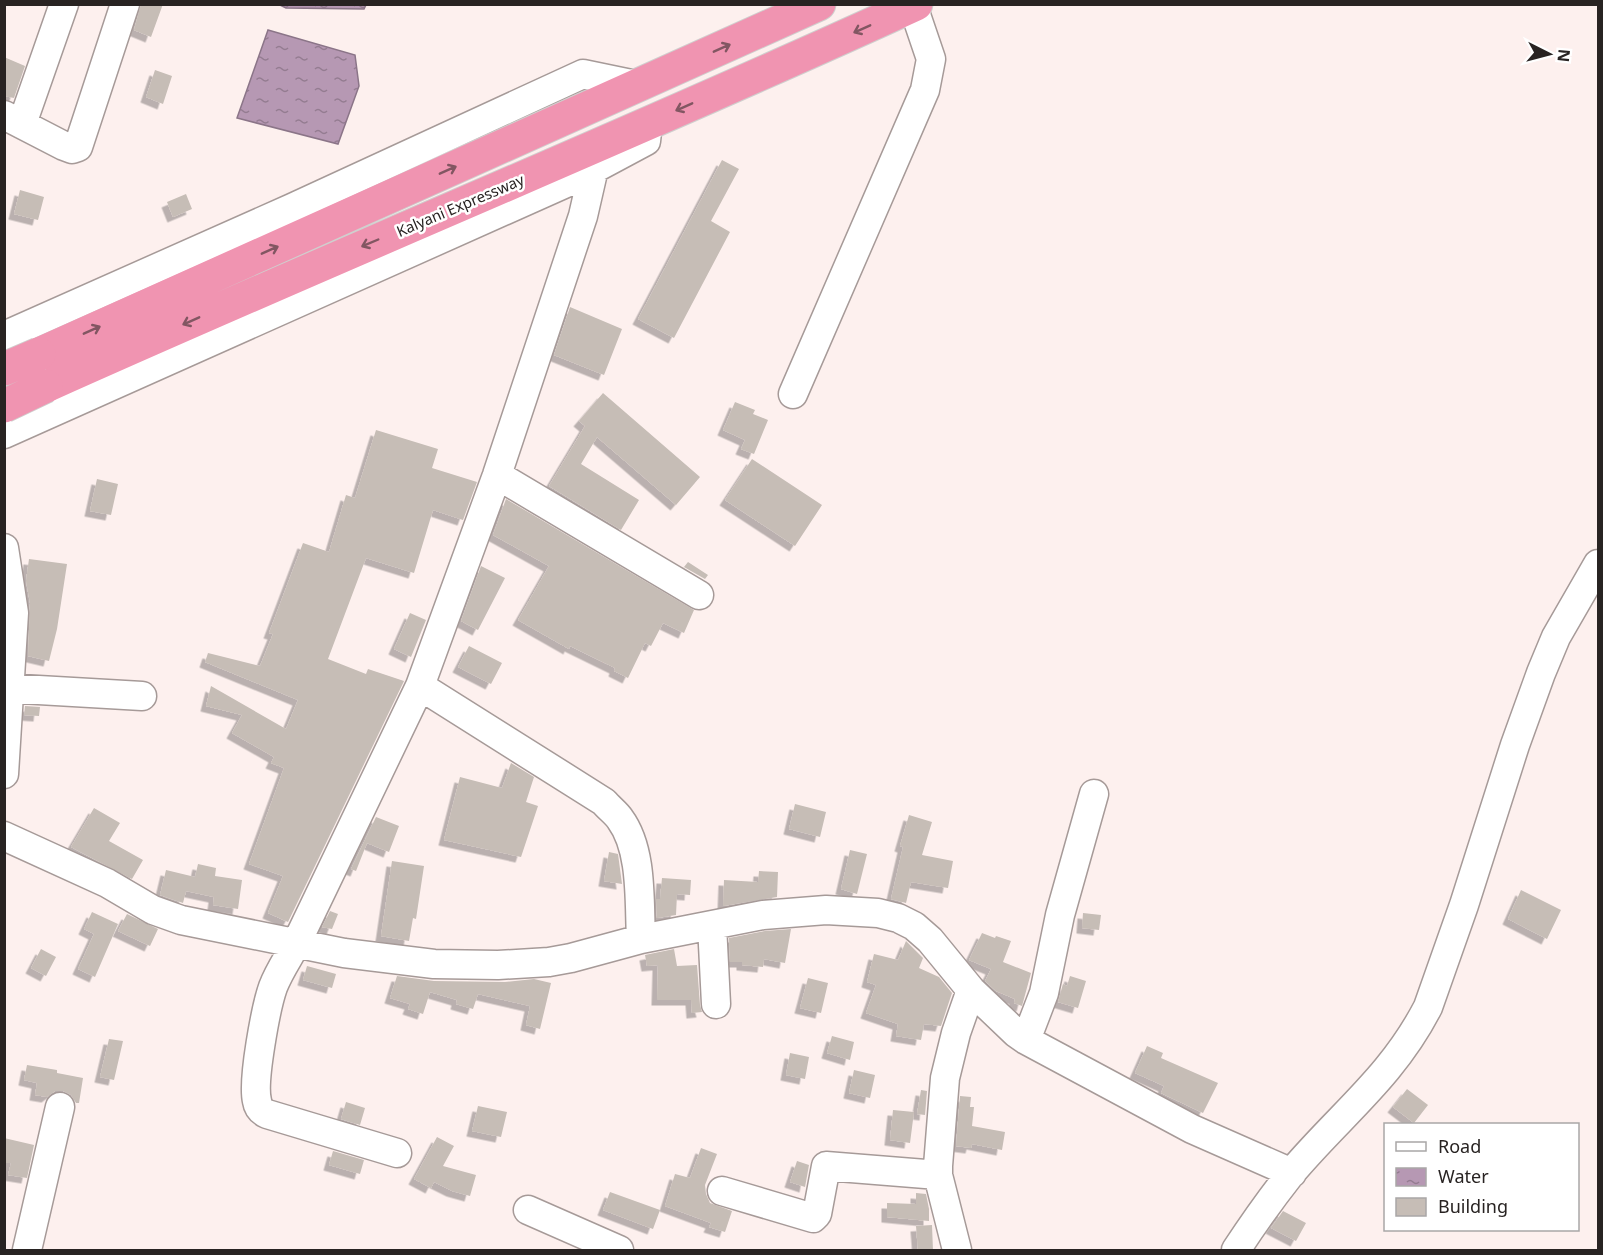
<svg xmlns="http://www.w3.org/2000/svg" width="1603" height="1255" font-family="'Noto Sans',sans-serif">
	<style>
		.water { fill: url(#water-ripples); stroke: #8b7588; stroke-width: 1.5 }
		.building { fill: #c6bdb6; filter: url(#shadow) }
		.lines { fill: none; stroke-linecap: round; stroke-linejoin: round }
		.minor-casing { stroke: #a69a98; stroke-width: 31 }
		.highway-casing { stroke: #d0cfce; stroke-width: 35 }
		.minor { stroke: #fff; stroke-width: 28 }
		.highway { stroke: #f094b1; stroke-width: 33 }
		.highway-bridge-casing { stroke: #d0cfce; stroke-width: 35; stroke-linecap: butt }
		.highway-bridge { stroke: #f094b1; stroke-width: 33 }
		.oneway { stroke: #825662 }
		.labels { text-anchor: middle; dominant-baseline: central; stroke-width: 5; stroke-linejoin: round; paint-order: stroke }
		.street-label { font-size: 15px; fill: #282322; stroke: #fff }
	</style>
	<defs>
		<pattern id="water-ripples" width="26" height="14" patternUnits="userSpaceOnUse" patternTransform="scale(1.5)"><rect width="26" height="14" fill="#b698b3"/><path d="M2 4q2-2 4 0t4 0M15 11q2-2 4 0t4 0" fill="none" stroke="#947c91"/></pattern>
		<filter id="shadow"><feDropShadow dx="-5.5" dy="5.5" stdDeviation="0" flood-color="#0004"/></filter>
	</defs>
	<rect width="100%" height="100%" fill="#fdf0ee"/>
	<path class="water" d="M280,5H366L364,9L286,8Z
		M268,30L355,55L359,86L338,144L237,118Z"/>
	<path class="building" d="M141,4H163L151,37L134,30Z
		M4,57L25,66L14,98L4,96Z
		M155,70L172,76L163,104L146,97Z
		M722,160L739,169L711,221L730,232L674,338L638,319Z
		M20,190L44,197L38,220L14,214Z
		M186,194L192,209L173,217L167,202Z
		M570,307L622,329L604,375L554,355Z
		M603,393L700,477L676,505L597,437L581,464L639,500L621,530L549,486L585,426L579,421Z
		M735,402L755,410L753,414L768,420L754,454L741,449L745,440L723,430Z
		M376,430L438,449L432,468L477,482L463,520L433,510L414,573L366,558L328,659L366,674L368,669L404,681L288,922L268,913L283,876L249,864L284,768L271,763L274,757L232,733L242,715L206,706L211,686L286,729L298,700L205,662L208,653L260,666L273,634L269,633L303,543L329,552L346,495L355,498Z
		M752,459L822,505L795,546L725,500Z
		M97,479L118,484L111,515L90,511Z
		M506,499L694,610L684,633L663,623L651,646L645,643L628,678L614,671L615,668L570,646L569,649L518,620L549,566L493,535Z
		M29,559L67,564L57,629L49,661L28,656L30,603L26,581Z
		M688,562L708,575L705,579L684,567Z
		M481,566L505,578L478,630L461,621Z
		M410,613L426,620L411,657L394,649Z
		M469,646L502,663L491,684L458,667Z
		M25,706L40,707L39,716L24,715Z
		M511,763L534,777L526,802L538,806L521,857L444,840L460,777L502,788Z
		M795,804L826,812L820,837L789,829Z
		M94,808L120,823L109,841L143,860L132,879L71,847Z
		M909,815L932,822L922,855L953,861L948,888L911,882L906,903L891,899L903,847L900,846Z
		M376,817L399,826L389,852L367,843L356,871L351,869Z
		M850,850L867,854L857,894L841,889Z
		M609,852L618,854L622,884L604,881Z
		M392,861L424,866L416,919L413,918L409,941L381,936Z
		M198,864L216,868L215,876L242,880L238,909L213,905L214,897L186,891L183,903L160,895L166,870L195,877Z
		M759,871L778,872L777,897L723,906L724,880L758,882Z
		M662,878L691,880L690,895L677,894L676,915L657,918L656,899H660Z
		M1521,890L1561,910L1547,939L1508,919Z
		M330,911L338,914L332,929L322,927Z
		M92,912L118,924L95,977L78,969L94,934L84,929Z
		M1083,913L1101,915L1099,930L1082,928Z
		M127,914L158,929L150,946L118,931Z
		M791,929L785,963L764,959L763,967L742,965V962H730L729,938L765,931Z
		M982,933L995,938L996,936L1011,941L1003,962L1031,973L1022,1006L1014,1003L1015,999L996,991L985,981L991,969L969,960Z
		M906,941L923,958L919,968L939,977L952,993L941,1026L924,1024L921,1040L896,1036L898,1024L866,1013L876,985L867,982L874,954L898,960Z
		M41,949L56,957L46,976L31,968Z
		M674,949L677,966L697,965L700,1005L702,1012L692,1013L691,1000H657L658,965L647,966L645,955Z
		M307,966L336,974L332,988L303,980Z
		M397,976L434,981L505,982L534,979L551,983L540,1029L526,1025L530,1006L478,994L473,1009L456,1004L457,1000L430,992L423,1014L408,1009L410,1004L390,998Z
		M1070,976L1086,981L1078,1008L1058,1002L1063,984L1067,986Z
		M808,978L828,983L821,1013L800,1008Z
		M832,1036L854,1042L850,1060L827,1053Z
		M109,1039L123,1041L114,1080L100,1077Z
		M1147,1046L1163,1053L1161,1058L1218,1083L1203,1113L1161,1093L1164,1086L1135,1073Z
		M790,1053L809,1057L805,1079L786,1075Z
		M27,1065L57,1070V1073L83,1078L79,1103H76L71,1095L63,1091H55L47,1097L35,1095L37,1083L24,1080Z
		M854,1070L875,1075L870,1098L849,1093Z
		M1407,1089L1428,1105L1414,1123L1393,1107Z
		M921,1090L927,1091L925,1115L917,1114Z
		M960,1096L971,1097L970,1107H974L972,1126L1005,1132L1002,1150L972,1144L971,1148L956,1146Z
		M346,1102L365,1108L360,1125L341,1119Z
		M478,1106L507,1112L501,1137L472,1131Z
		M893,1110L914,1112L910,1143L890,1140Z
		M437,1137L454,1146L443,1166L476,1175L470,1196L452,1191L434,1182L431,1188L414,1179Z
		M4,1138L34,1145L27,1178L8,1175L11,1163H4Z
		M701,1148L717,1154L705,1185L706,1194L710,1203L732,1211L725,1232L709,1227L711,1223L665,1206L675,1174L690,1178Z
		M333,1151L364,1160L360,1174L329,1165Z
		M797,1161L809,1165L805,1187L790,1182Z
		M610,1192L660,1210L653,1229L603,1210Z
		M916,1193L926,1194L929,1209V1221L887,1217V1203L916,1204Z
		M1283,1211L1306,1223L1296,1241L1271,1228Z
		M932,1225L933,1251H918L916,1226Z"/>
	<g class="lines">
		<defs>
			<path id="minor" d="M4,115L64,146L72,149L78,147L125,4
				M22,124L64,4
				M4,336L292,208L583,74L636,85
				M793,394L925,90L931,59L913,6
				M4,434L575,179L646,141L648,123
				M497,475L699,595
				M4,548L14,613L4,774
				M420,686L604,802C609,808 616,813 620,819C643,850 639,902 641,939
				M4,688L142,696
				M4,836L107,883L153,910L181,920L344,953L434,964L498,965L549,962L571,958L641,939L763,915L826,910L878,913L898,918L914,926L930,940L971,990L1016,1033L1026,1040L1192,1129L1292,1173
				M712,925L716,1004
				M1026,1040L1044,993L1060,915L1094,794
				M397,1153L267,1114C261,1111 258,1108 257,1101C252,1081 266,1007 273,987C279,971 289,957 297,942L420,686L497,475L583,216L594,168
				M722,1191L813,1218L817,1214L826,1166L938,1175
				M528,1210L619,1250
				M27,1250L60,1107
				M957,1250L938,1175V1166L945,1078L956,1033L971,990
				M1236,1250C1253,1224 1273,1196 1292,1172C1341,1114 1392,1077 1428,1007L1464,905L1515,745L1541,673L1556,637L1598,564"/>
			<path id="highway" d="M39,354L819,4
				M46,386C335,256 628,136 916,4"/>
		</defs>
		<use href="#minor" class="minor-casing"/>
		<use href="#highway" class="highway-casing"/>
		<use href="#minor" class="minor"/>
		<use href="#highway" class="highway"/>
		<defs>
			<path id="highway-bridge" d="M4,369L39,354
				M4,406L46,386"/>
		</defs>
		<use href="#highway-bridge" class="highway-bridge-casing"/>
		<use href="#highway-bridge" class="highway-bridge"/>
	</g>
	<defs><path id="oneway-shaft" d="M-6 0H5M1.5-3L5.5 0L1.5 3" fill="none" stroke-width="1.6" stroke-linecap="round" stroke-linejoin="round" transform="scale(1.5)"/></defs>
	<g class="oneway">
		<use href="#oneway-shaft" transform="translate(862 29) rotate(156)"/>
		<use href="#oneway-shaft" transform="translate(722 48) rotate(-24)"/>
		<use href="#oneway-shaft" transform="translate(684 107) rotate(156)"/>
		<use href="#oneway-shaft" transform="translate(448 170) rotate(-24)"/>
		<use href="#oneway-shaft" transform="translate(370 243) rotate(157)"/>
		<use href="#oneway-shaft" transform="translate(270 250) rotate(-24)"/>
		<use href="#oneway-shaft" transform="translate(191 321) rotate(156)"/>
		<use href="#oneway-shaft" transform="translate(92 330) rotate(-24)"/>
	</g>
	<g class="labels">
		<g class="street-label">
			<text transform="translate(460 205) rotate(-23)">Kalyani Expressway</text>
		</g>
	</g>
	<rect width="1603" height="1255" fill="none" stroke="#282322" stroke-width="12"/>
	<rect x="1384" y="1123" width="195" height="108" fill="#ffffff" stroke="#a9a7a7" stroke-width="1.5"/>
	<rect x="1396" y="1142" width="30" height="9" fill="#ffffff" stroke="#a9a7a7" stroke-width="1.5"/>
	<text x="1438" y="1153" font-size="18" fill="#282322">Road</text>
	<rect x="1396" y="1168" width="30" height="18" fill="url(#water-ripples)" stroke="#a9a7a7" stroke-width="1.5"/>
	<text x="1438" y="1183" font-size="18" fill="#282322">Water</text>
	<rect x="1396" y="1198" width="30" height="18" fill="#c6bdb6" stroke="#a9a7a7" stroke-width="1.5"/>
	<text x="1438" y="1213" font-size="18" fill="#282322">Building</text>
	<g transform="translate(1549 54) rotate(96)" stroke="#ffffff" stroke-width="4.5" paint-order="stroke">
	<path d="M0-4.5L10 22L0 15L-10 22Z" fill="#282322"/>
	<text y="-9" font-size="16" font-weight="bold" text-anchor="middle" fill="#282322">N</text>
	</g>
</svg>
